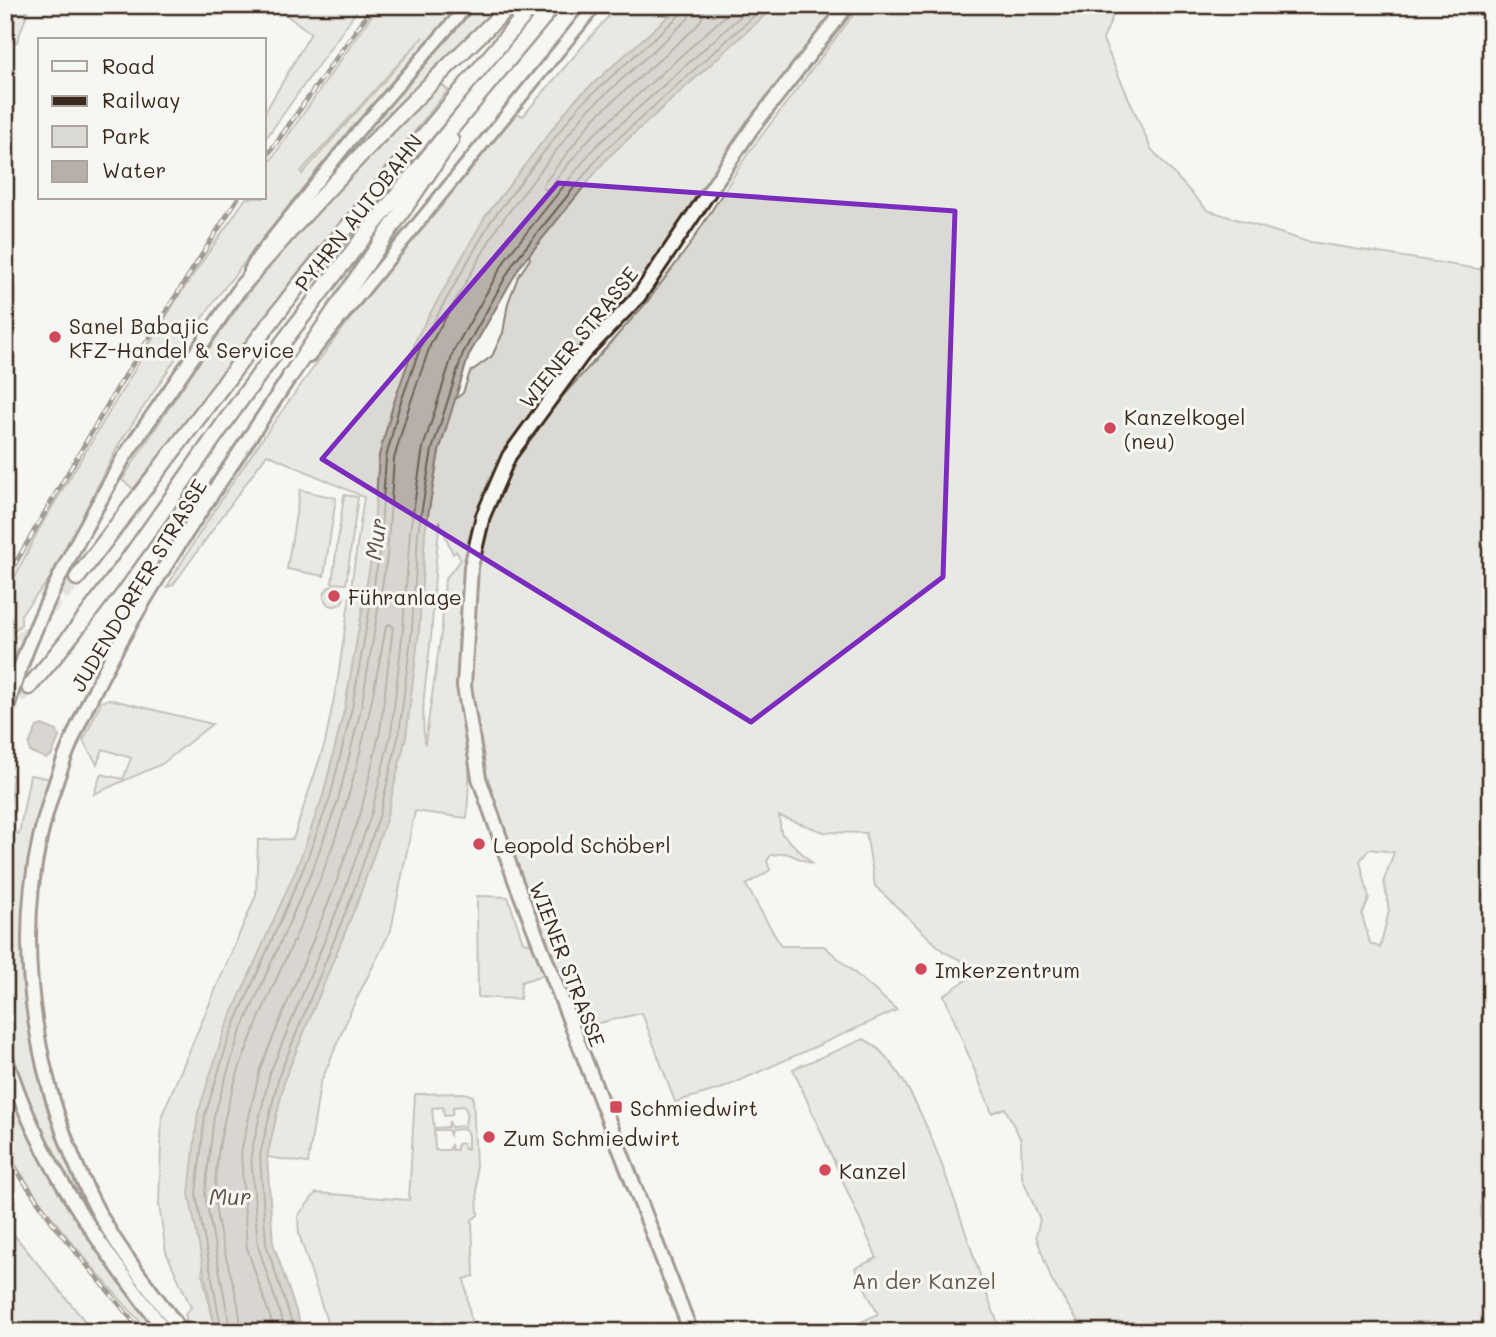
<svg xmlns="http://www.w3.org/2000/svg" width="1496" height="1337" font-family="Mali,sans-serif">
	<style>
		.green { fill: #dad9d3; stroke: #8a8278; stroke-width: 2; fill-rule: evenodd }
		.water { fill: #b6b0a9; stroke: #857a71; stroke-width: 2 }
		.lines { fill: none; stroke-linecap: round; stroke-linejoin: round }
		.shore { stroke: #6c6056; stroke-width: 2 }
		.highway-tunnel { stroke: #d1cdc8; stroke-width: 14; stroke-dasharray: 14 7; stroke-linecap: butt }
		.secondary-casing { stroke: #3b2a1e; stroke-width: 16 }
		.primary-casing { stroke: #3b2a1e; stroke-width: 18 }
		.highway-casing { stroke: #3b2a1e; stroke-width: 19 }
		.secondary { stroke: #f6f6f2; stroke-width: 10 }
		.primary { stroke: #f6f6f2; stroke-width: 12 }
		.highway { stroke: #f6f6f2; stroke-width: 14 }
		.rail-casing { stroke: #3b2a1e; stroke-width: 5 }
		.rail { stroke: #f6f6f2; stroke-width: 2.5; stroke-dasharray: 8; stroke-linecap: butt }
		.primary-bridge-casing { stroke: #3b2a1e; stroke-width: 18; stroke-linecap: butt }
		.primary-bridge { stroke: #f6f6f2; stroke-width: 12 }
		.marked { fill: none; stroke: #7b2cbf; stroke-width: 5; stroke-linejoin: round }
		.poi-dot { fill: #d1495b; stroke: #f6f6f2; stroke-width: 2.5 }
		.labels { text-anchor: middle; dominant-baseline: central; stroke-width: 6; stroke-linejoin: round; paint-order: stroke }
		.street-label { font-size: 21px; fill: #3b2a1e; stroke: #f6f6f2 }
		.poi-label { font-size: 21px; fill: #3b2a1e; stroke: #f6f6f2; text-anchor: start }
		.park-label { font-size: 21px; fill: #63564b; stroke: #f6f6f2 }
		.water-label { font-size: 23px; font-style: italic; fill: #605248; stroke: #f6f6f2 }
	</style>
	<rect width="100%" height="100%" fill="#f6f6f2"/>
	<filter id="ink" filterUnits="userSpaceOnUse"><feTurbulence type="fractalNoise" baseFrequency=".0143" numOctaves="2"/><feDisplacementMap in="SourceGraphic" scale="14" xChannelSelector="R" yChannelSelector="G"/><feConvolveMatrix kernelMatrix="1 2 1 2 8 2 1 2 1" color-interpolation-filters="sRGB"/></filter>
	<g filter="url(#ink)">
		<path class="green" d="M5,5H30L17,42H5Z
			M293,5H361L264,141V114L311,33L285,14Z
			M379,5H465L315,173L214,301L119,444L53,575L21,614V624L5,641V596L39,529L180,294L246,198H264V170ZM423,37L302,174L301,171Z
			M475,5H502L396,106L338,167L335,164Z
			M618,5H681L574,101L485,217L417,337L379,456L372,555L345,707L323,796L298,865L202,1273L216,1332H190L185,1315L191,1307L166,1252L159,1205L162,1115L256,895L258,840L293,839L325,743L338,678L364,497L267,454L173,585L167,587C266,418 391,264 515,113L523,116Z
			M776,5H839L762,104L664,252L634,291L584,342L526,420L488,487L473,536L509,456L647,302L689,246L749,152L861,5H1117L1103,40L1151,149L1207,210L1305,241L1491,271V1332H1085L1052,1281L1036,1236L1040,1220L1022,1177L1021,1140L1005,1108L992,1113L944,995L981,970L944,952L875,886L866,833L824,832L779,816L781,833L813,864L786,853L771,855L767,861L770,870L746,885L781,946H824L897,1010L723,1088L675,1102L642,1013L586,1026L575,1034L470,737L468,565L458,635L461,710L470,761L467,818L415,811L391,930L352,1008L320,1084L308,1163L267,1157L285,1078L357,903L386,819L406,736L419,630L425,532L439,451L448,420L454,400L463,393L470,372L492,356L503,333L508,303L518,277L530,259L529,255L607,158ZM440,523L453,554L456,551L461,560L445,579L442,627L425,744C419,702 429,668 432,626C434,591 435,558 440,523ZM1369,849L1394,852L1384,880L1389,911L1380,948L1370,943L1362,915L1369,898L1360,861Z
			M439,82L448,90L257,327L135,490L122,480C189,376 257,271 342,180C373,146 407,115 439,82Z
			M300,490L336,498L324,576L287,569Z
			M344,495L358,497L346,584L332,583Z
			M324 596a10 10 0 1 1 20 0a10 10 0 1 1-20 0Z
			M109,699L212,724L162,764L94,794L101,774L123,779L131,758L103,749L97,764L83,741L101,702Z
			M5,775H13L8,831L19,834L30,775L52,779C0,947 27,1098 114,1248L111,1252L47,1147L7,1041Z
			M477,896L508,897L523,942L534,944L546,974L521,982L520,999L478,997Z
			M864,1039C928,1071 969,1264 1002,1332H841L878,1314L855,1268L877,1258L793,1069Z
			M5,1077C35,1172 99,1253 159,1332H149C103,1279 36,1206 5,1146Z
			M464,1093L473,1096L478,1215L472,1220L474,1276L464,1279L473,1332H334L327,1322L299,1234L298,1216L316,1193L409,1200L415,1094ZM464,1106L467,1112L465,1126L451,1127L449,1121L448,1127L434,1128L432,1108L443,1107L444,1116L452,1115L453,1107ZM465,1129L468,1135V1149H464L463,1143L457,1144V1150H452L451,1144L449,1150H435L434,1130H448L450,1135L451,1130Z
			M5,1224L93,1331L94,1332H5Z"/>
		<path class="water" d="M681,5H776L607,158L520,266L469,355L439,451L425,532L419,630L406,736L386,819L357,903L285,1078L267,1157L273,1243L303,1332H216L189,1194L198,1113L224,1032L298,865L323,796L345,707L372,555L379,456L393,405L417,337L485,217L574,101Z
			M42,725L57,731L59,737L51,756L46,758L30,752L29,744L37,727Z"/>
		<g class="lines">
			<path class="shore" d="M704,5L702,18L696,27L593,119L543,185V189H548L589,139L737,5
				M222,1332L196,1194L205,1115L230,1035L304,867L330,798L352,708L379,556L386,458L399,407L423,340L491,221L579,106L682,13L685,5
				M231,1332L205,1194L214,1116L238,1038L312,871L338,800L361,709L387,557L394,459L408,410L431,343L498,226L586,112L688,19L693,5
				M241,1332C240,1285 214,1238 215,1191C218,1075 283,977 323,872C354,792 371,710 386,626L390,624L393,627L380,731L361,812L332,894L260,1069L241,1152L247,1248L275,1332
				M286,1332L258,1246L251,1154L270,1073L342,898L371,815L391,733L403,629L410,531L423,448L454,350L507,257L595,147L753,5
				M295,1332L266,1244L260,1155L279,1076L350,901L379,817L399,734L412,629L418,532L432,450L463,353L514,262L602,153L766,5"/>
			<path class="highway-tunnel" d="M5,657L77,578
				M5,714L29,687"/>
			<defs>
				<path id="secondary" d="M250,270L258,256L353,137L468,5
					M309,357L596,5"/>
				<path id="primary" d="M80,537L124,457L241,287
					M5,1055C37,1160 100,1246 166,1332
					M182,1332C150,1289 116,1248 92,1200C38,1090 13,959 40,838C75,679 202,513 290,376
					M691,1332L515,880L479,778L464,686L471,567L483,516L509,456L583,354L639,296L752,128L848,5"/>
				<path id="highway" d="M241,287C326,187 416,96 511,5
					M290,376L451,140
					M77,578L298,286L533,5
					M29,687C115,587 185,475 264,368C356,243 454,124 554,5"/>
			</defs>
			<use href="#secondary" class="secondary-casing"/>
			<use href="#primary" class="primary-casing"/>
			<use href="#highway" class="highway-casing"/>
			<use href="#secondary" class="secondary"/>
			<use href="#primary" class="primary"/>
			<use href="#highway" class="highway"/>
			<defs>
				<path id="rail" d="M264,160L374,5
					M5,581L118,387L238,198
					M5,1154L58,1230L142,1332"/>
			</defs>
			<use href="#rail" class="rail-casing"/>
			<use href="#rail" class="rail"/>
			<defs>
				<path id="primary-bridge" d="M5,716C21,654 50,594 80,537"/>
			</defs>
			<use href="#primary-bridge" class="primary-bridge-casing"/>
			<use href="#primary-bridge" class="primary-bridge"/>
		</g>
	</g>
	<path d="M0 0H1496V1337H0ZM558,183L955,211L943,577L751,722L322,459Z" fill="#f6f6f2" fill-opacity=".55" fill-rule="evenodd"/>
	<path class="marked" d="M558,183L955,211L943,577L751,722L322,459Z"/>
	<g class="poi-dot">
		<circle cx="55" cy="337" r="7"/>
		<circle cx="1110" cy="428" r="7"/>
		<circle cx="334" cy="596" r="7"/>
		<circle cx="479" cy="844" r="7"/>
		<circle cx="921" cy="969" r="7"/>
		<rect x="609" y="1100" width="14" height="14" rx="3.5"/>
		<circle cx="489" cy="1137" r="7"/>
		<circle cx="825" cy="1170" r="7"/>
	</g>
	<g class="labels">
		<g class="street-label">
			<text transform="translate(358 212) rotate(-52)">PYHRN AUTOBAHN</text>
			<text transform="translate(578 337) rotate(-51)">WIENER STRASSE</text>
			<text transform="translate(138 585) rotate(-59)">JUDENDORFER STRASSE</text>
			<text transform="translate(568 964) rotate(69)">WIENER STRASSE</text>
		</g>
		<g class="poi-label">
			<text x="69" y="325">Sanel Babajic<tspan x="69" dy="24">KFZ-Handel &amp; Service</tspan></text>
			<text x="1124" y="416">Kanzelkogel<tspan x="1124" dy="24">(neu)</tspan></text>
			<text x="348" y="596">Führanlage</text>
			<text x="493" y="844">Leopold Schöberl</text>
			<text x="935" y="969">Imkerzentrum</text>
			<text x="630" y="1107">Schmiedwirt</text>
			<text x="503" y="1137">Zum Schmiedwirt</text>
			<text x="839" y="1170">Kanzel</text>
		</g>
		<g class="park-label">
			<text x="924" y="1280">An der Kanzel</text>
		</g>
		<g class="water-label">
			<text transform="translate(375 539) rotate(-82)">Mur</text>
			<text x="230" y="1196">Mur</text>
		</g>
	</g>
	<rect width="1496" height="1337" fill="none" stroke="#f6f6f2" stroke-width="28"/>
	<rect x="14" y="14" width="1468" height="1309" fill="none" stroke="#3b2a1e" stroke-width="2.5" filter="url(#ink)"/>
	<rect x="38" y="38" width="228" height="161" fill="#f6f6f2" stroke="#aba49d" stroke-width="2"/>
	<rect x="52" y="61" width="35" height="10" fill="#f6f6f2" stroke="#aba49d" stroke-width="2"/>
	<text x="102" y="74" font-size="21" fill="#3b2a1e">Road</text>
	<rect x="52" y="96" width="35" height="10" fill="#3b2a1e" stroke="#aba49d" stroke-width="2"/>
	<text x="102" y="108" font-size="21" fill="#3b2a1e">Railway</text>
	<rect x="52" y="126" width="35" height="21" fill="#dad9d3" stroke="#aba49d" stroke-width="2"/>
	<text x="102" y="144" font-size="21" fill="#3b2a1e">Park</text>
	<rect x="52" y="161" width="35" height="21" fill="#b6b0a9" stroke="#aba49d" stroke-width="2"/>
	<text x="102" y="178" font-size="21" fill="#3b2a1e">Water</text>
</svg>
